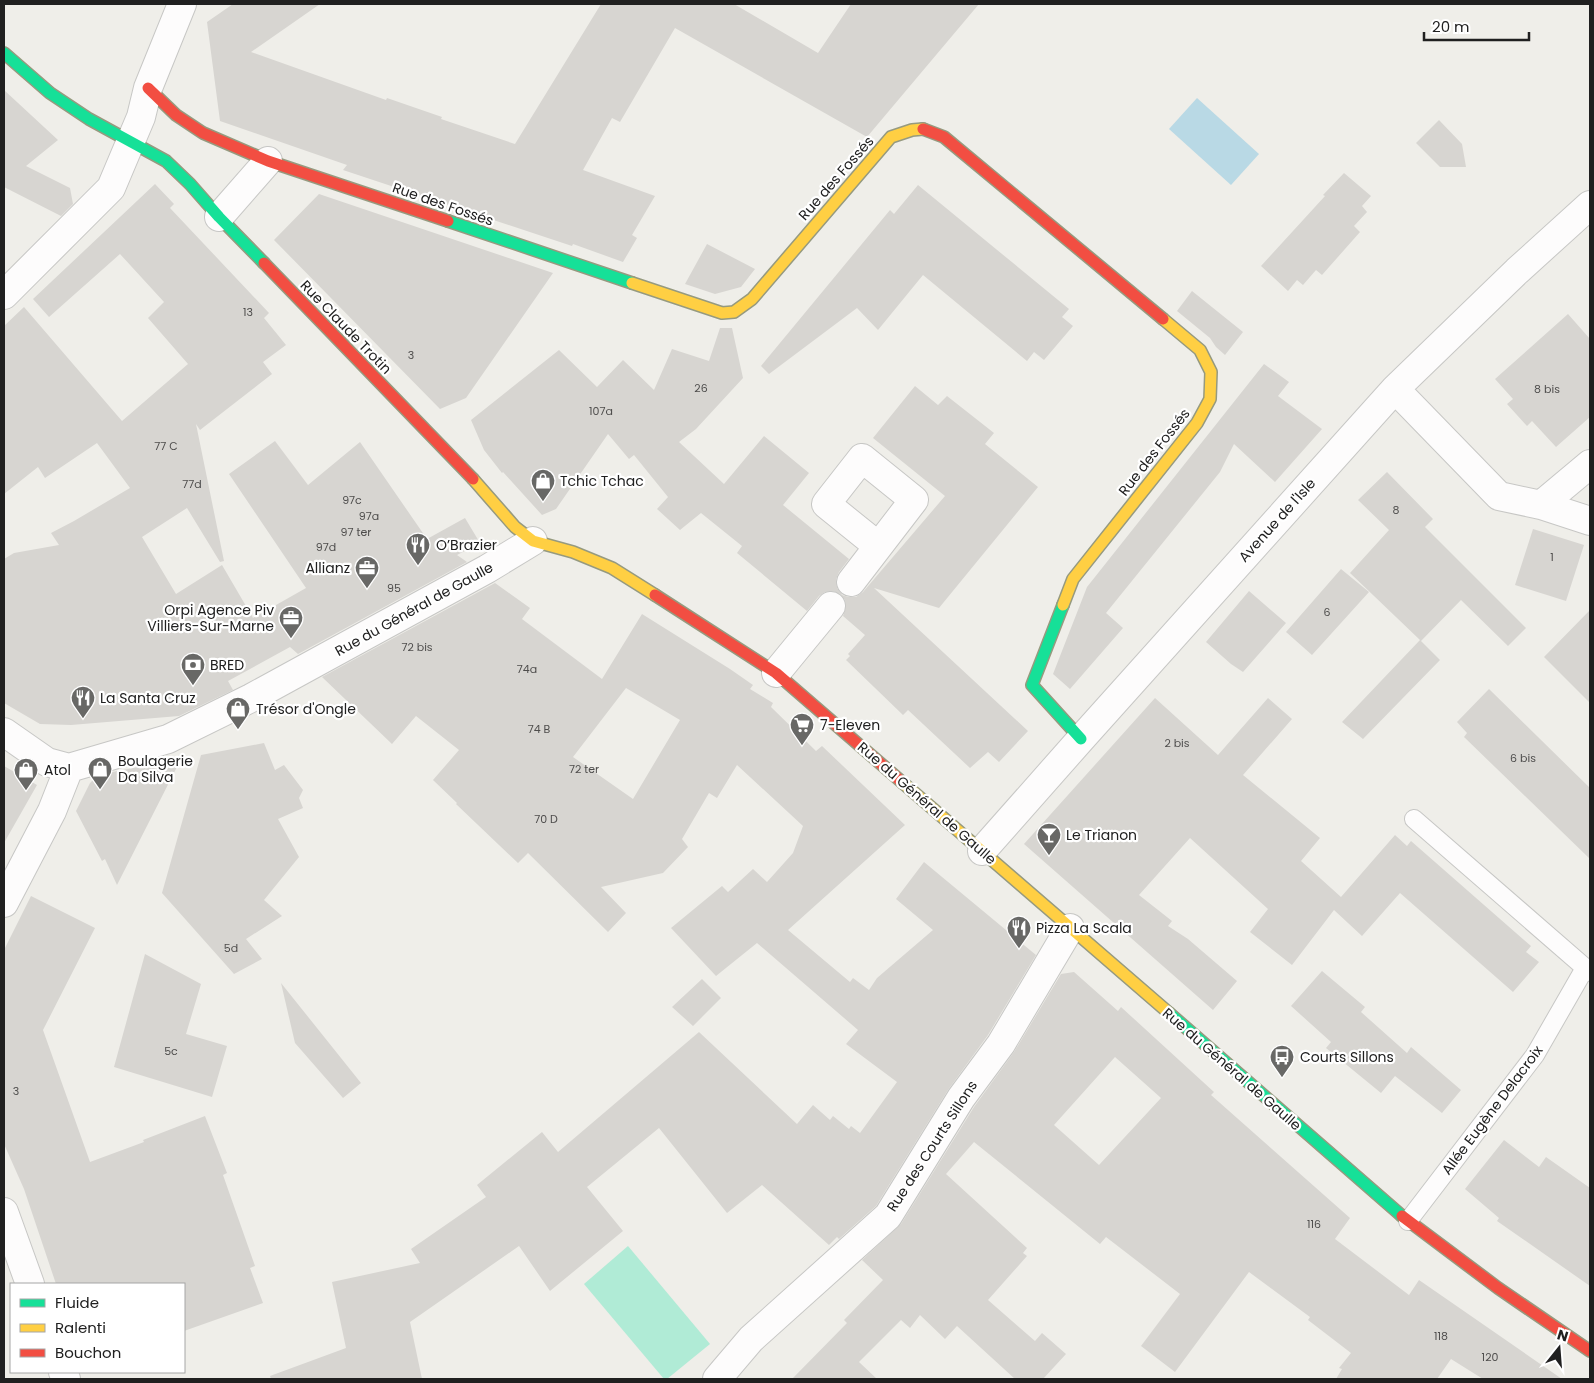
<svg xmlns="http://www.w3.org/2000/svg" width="1594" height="1383" font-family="Poppins,sans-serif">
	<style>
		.pitch { fill: #b0ebd6 }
		.water { fill: #b9d9e5 }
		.building { fill: #d7d5d1; fill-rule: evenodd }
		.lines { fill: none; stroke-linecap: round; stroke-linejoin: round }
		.lane-casing { stroke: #c7c7c5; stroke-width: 20 }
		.street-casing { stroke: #c7c7c5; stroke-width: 30 }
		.fast-casing { stroke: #969a7f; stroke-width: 14 }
		.slow-casing { stroke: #969a7f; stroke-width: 14 }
		.jam-casing { stroke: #969a7f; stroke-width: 14 }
		.lane { stroke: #fdfcfc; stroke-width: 18 }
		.street { stroke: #fdfcfc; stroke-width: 28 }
		.fast { stroke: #16e098; stroke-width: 11 }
		.slow { stroke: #ffcf43; stroke-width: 11 }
		.jam { stroke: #f24e42; stroke-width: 11 }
		.labels { text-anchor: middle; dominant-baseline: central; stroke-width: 4.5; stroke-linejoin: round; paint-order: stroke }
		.number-label { font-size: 11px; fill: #4e4d4c }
		.street-label { font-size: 14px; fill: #202020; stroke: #fff }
		.poi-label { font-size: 14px; fill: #202020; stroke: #fff; text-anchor: start }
	</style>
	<rect width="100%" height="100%" fill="#efeee9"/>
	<path class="pitch" d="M628,1246L710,1344L667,1379H664L584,1284Z"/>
	<path class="water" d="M1197,98L1259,154L1231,185L1169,129Z"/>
	<path class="building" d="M233,4H320L251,52L386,100L387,98L442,117L441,119L515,144L601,4H734L818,53L851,4H979L867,137L675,28L620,122L612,118L583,170L655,196L632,235L637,238L623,262L573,244L572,246L343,170L347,165L220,121L207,22Z
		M4,90L58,140L26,166L70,188L73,204L61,216L4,187Z
		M1439,120L1462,144L1466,167H1440L1416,143Z
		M1344,173L1371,196L1362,206L1367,212L1354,226L1360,232L1322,275L1316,270L1303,285L1297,280L1288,291L1261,266L1325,196L1323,195Z
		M155,184L174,204L170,208L269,313L264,318L286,345L263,362L272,374L200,430L196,424L224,561L220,562L187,508L142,537L176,594L222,565L253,618L306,588L229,474L275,441L308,485L360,442L427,539L465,518L480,543L457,555L467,562L298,654L290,647L228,681L233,690L179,716L71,725L40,724L4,703V559L14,553L59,545L51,533L74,521L130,488L97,443L45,478L38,467L4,494V326L24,307L122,421L188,364L148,318L164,302L120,254L49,317L33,299Z
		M918,185L1069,309L1062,317L1073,326L1044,360L1034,352L1027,361L923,275L878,330L857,308L769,374L761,366L890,210L894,214Z
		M319,194L553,273L466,398L440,409L274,240Z
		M707,244L755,269L741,287L715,294L685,284Z
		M1192,291L1243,332L1225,355L1216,347L1210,338L1177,311Z
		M1568,314L1590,339V417L1556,447L1532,421L1527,426L1507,404L1513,399L1495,379Z
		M720,328H732L743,378L696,429L679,442L724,484L764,436L809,473L783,505L849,559L839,572L836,579L837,588L842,595L848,597H856L863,592L945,496L873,438L915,386L938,405L947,396L994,433L985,444L1038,487L939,608L874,588L1028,731L999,762L988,752L970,768L908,710L903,715L846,660L850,656L848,654L865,635L843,616L846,608L845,600L840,594L833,591L825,592L819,596L807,611L737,553L742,546L701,513L680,530L657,509L668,497L634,455L629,459L608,434L556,509L542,515L503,472L502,473L484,450L471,420L559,350L597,387L623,360L654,390L672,349L709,361Z
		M1264,364L1289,382L1278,396L1322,429L1275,482L1234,444L1220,472L1106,613L1123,628L1070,689L1053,674L1087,587Z
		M1387,472L1433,519L1425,527L1526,628L1508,646L1461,600L1421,641L1440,660L1363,739L1342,722L1420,640L1350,573L1389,530L1358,500Z
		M1533,529L1584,545L1566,601L1515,585Z
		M1341,569L1369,592L1312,655L1286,632Z
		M495,583L530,608L522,619L602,679L642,614L730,669L753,685L750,689L773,703L771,707L816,751L822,746L905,825L788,930L850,982L853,978L869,990L877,978L933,930L896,899L924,862L1036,955L988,1035L948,1090L876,1206L839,1239L837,1237L829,1245L762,1185L727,1213L659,1128L587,1187L623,1231L550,1291L519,1246L410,1322L422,1379H271L270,1376L346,1348L332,1282L420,1263L411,1249L486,1197L477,1185L542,1132L558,1152L699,1032L797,1124L813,1105L830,1120L833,1116L849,1129L851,1126L860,1133L897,1082L846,1044L858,1030L757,943L716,976L671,928L722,886L728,892L753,869L767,882L793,853L803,826L737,765L717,798L709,793L682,839L688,847L663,873L601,887L626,913L608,932L528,853L518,863L456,804L457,803L433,780L459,750L416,716L392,744L322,677ZM626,688L680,720L633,799L573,757Z
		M1249,591L1286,623L1243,672L1231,664L1206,642Z
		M1590,610V703L1544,657Z
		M1489,689L1590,788V859L1464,737L1467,733L1457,722Z
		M1155,698L1218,755L1268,698L1292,719L1243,775L1320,838L1301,861L1341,897L1395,835L1407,846L1411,841L1531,946L1526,952L1539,962L1513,992L1400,893L1362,936L1334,910L1292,965L1250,932L1268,909L1190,838L1139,895L1172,921L1168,926L1188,939L1237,981L1213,1010L1024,844Z
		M264,743L275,770L284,765L303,790L299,798L303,808L278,819L299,857L264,900L282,916L246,939L262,959L234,974L162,893L201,755Z
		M181,759L117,885L105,859L102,861L76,811L90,783L97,776L107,773Z
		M4,766L37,785L4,843Z
		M31,896L95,928L43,1030L90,1162L144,1142L143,1140L205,1116L227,1173L223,1175L255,1266L250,1268L263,1303L184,1331V1284H56L24,1189L4,1144V950Z
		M145,954L201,984L186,1034L227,1046L212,1097L114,1067Z
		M1322,971L1365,1007L1361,1012L1407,1053L1411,1047L1461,1090L1442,1113L1395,1076L1381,1093L1326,1048L1331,1042L1291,1006Z
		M1074,972L1118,1011L1121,1007L1214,1092L1211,1095L1350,1218L1335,1239L1409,1295L1419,1280L1562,1379H1483L1451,1359L1437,1379H1336L1342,1369L1339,1368L1351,1353L1308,1320L1310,1317L1249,1272L1175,1372L1141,1346L1180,1294L1106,1237L1100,1244L974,1142L946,1174L1027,1248L1023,1253L1027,1256L988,1300L1035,1341L1042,1333L1066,1354L1043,1379H1015L957,1326L945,1339L920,1315L910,1328L901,1320L859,1362L877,1379H792L847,1323L844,1320L883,1280L862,1260L901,1224L974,1107L1014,1052L1061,974ZM1115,1057L1161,1098L1099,1165L1054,1125Z
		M702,979L721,998L693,1026L672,1007Z
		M281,983L361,1083L343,1098L295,1043Z
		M1504,1140L1539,1167L1546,1157L1590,1188V1286L1497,1221L1499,1218L1465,1189Z"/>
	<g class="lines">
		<defs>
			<path id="lane" d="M1414,819L1590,972
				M1408,1221L1535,1055L1585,968"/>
			<path id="street" d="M219,217L268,161
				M4,295L111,188L141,117L148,88L182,4
				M1395,389L1499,496L1541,505L1590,521
				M1541,505L1590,464
				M851,582L914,500L862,458L826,504L878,546
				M776,673L831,606
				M4,732L47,762L69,768L168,739L251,698L487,569L533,541
				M982,851L1081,739L1395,389L1517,271L1590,205
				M4,903L52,811L69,768
				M4,1212L30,1284
				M63,1372L66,1379
				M717,1379L751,1339L888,1216L961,1098L1001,1044L1070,928"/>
			<path id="fast" d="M4,53L50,93L89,119L166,161L190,184L219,217L264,263
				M448,221L632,283
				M1063,605L1032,685L1081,739
				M1169,1013L1402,1216"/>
			<path id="slow" d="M632,283L722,313L734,312L752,299L891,137L912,130L923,129
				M473,479L515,527L533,541L573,552L612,568L655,595
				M1063,605L1073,579L1197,423L1210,399L1211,372L1200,350L1163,319
				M903,783L1169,1013"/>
			<path id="jam" d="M148,88L176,115L203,133L268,161L448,221
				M923,129L944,137L1163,319
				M264,263L473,479
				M655,595L776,673L903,783
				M1402,1216L1498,1288L1590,1351"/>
		</defs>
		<use href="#lane" class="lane-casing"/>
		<use href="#street" class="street-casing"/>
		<use href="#fast" class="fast-casing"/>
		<use href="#slow" class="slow-casing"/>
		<use href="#jam" class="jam-casing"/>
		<use href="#lane" class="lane"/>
		<use href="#street" class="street"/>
		<use href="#fast" class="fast"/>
		<use href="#slow" class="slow"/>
		<use href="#jam" class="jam"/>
	</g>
	<defs>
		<symbol id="shop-pin" viewBox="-11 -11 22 30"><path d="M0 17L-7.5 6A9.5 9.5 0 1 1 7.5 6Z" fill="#686866" stroke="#fff"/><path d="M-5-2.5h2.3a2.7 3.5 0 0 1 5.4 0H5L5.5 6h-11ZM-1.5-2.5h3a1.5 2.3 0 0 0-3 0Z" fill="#fff"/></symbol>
		<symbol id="restaurant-pin" viewBox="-11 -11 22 30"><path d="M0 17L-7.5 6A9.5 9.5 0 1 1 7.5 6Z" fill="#686866" stroke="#fff"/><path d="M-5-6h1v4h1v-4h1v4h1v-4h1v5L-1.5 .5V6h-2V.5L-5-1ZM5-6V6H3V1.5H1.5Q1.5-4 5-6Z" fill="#fff"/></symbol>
		<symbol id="office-pin" viewBox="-11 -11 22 30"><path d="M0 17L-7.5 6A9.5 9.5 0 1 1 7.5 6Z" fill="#686866" stroke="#fff"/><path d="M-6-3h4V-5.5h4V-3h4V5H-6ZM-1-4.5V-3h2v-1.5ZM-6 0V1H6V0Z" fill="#fff"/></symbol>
		<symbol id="bank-pin" viewBox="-11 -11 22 30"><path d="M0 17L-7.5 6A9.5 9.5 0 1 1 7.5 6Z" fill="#686866" stroke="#fff"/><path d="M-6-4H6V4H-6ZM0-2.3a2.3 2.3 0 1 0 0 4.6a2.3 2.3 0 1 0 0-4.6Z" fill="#fff"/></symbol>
		<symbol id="supermarket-pin" viewBox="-11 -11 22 30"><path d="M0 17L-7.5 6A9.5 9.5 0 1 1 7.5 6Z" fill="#686866" stroke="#fff"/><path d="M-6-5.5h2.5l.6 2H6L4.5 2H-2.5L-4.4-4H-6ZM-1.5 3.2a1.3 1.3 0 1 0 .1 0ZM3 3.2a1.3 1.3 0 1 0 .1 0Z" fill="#fff"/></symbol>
		<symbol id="bar-pin" viewBox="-11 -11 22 30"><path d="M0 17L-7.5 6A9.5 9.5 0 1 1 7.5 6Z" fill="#686866" stroke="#fff"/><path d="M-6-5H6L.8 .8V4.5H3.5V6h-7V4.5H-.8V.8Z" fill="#fff"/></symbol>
		<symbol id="bus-pin" viewBox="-11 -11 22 30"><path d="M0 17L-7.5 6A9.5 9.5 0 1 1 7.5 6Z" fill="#686866" stroke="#fff"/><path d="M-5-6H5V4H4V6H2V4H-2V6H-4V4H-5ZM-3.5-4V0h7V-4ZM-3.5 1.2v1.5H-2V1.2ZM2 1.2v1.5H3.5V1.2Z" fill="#fff"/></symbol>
	</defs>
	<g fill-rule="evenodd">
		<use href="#shop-pin" x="529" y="467" width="28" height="38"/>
		<use href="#restaurant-pin" x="404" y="531" width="28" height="38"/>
		<use href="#office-pin" x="353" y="554" width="28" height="38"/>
		<use href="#office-pin" x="277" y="604" width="28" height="38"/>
		<use href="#bank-pin" x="179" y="651" width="28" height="38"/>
		<use href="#restaurant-pin" x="69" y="684" width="28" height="38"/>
		<use href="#shop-pin" x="224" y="695" width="28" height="38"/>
		<use href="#supermarket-pin" x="788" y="711" width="28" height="38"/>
		<use href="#shop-pin" x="86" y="755" width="28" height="38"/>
		<use href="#shop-pin" x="12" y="756" width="28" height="38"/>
		<use href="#bar-pin" x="1035" y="821" width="28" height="38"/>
		<use href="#restaurant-pin" x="1005" y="914" width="28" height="38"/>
		<use href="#bus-pin" x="1268" y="1043" width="28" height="38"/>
	</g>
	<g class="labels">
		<g class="number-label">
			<text x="248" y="312">13</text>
			<text x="411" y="355">3</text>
			<text x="701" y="388">26</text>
			<text x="1547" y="389">8 bis</text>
			<text x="601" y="411">107a</text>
			<text x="166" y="446">77 C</text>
			<text x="192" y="484">77d</text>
			<text x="352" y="500">97c</text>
			<text x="1396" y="510">8</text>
			<text x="369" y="516">97a</text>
			<text x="356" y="532">97 ter</text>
			<text x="326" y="547">97d</text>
			<text x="1552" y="557">1</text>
			<text x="394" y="588">95</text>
			<text x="1327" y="612">6</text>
			<text x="417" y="647">72 bis</text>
			<text x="527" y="669">74a</text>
			<text x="539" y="729">74 B</text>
			<text x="1177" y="743">2 bis</text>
			<text x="1523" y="758">6 bis</text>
			<text x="584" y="769">72 ter</text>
			<text x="546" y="819">70 D</text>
			<text x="231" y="948">5d</text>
			<text x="171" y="1051">5c</text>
			<text x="16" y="1091">3</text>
			<text x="1314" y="1224">116</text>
			<text x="1441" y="1336">118</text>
			<text x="1490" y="1357">120</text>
		</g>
		<g class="street-label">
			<text transform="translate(836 178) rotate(-49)">Rue des Fossés</text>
			<text transform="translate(443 204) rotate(19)">Rue des Fossés</text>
			<text transform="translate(346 327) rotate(46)">Rue Claude Trotin</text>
			<text transform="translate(1154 452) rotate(-52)">Rue des Fossés</text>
			<text transform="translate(1277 520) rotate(-48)">Avenue de l'Isle</text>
			<text transform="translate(414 609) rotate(-29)">Rue du Général de Gaulle</text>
			<text transform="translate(927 803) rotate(41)">Rue du Général de Gaulle</text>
			<text transform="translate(1232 1069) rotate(41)">Rue du Général de Gaulle</text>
			<text transform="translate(1492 1110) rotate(-53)">Allée Eugène Delacroix</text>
			<text transform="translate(932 1146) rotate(-57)">Rue des Courts Sillons</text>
		</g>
		<g class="poi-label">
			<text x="560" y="481">Tchic Tchac</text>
			<text x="436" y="545">O’Brazier</text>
			<text x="350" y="568" text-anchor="end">Allianz</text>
			<text x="274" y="610" text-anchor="end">Orpi Agence Piv<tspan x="274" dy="16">Villiers-Sur-Marne</tspan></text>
			<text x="210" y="665">BRED</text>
			<text x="100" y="698">La Santa Cruz</text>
			<text x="256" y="709">Trésor d'Ongle</text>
			<text x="820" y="725">7-Eleven</text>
			<text x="118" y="761">Boulagerie<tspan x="118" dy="16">Da Silva</tspan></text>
			<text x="44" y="770">Atol</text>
			<text x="1066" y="835">Le Trianon</text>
			<text x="1036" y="928">Pizza La Scala</text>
			<text x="1300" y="1057">Courts Sillons</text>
		</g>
	</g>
	<rect width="1594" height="1383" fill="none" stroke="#202020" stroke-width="10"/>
	<rect x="10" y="1283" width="175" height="90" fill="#ffffff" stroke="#a6a6a6"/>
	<rect x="20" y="1299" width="25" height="8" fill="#16e098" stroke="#a6a6a6"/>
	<text x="55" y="1308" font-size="15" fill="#202020">Fluide</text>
	<rect x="20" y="1324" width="25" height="8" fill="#ffcf43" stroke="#a6a6a6"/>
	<text x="55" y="1333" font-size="15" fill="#202020">Ralenti</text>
	<rect x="20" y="1349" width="25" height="8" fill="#f24e42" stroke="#a6a6a6"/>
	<text x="55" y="1358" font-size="15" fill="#202020">Bouchon</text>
	<g transform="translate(1559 1348) rotate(17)" stroke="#ffffff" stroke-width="4" paint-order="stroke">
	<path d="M0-4L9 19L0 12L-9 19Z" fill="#202020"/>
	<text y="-8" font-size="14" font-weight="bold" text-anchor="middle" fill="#202020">N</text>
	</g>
	<path d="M1424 32v8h105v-8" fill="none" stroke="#202020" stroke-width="2.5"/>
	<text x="1432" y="32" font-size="15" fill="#202020" stroke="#ffffff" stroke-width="4" paint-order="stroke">20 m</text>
</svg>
